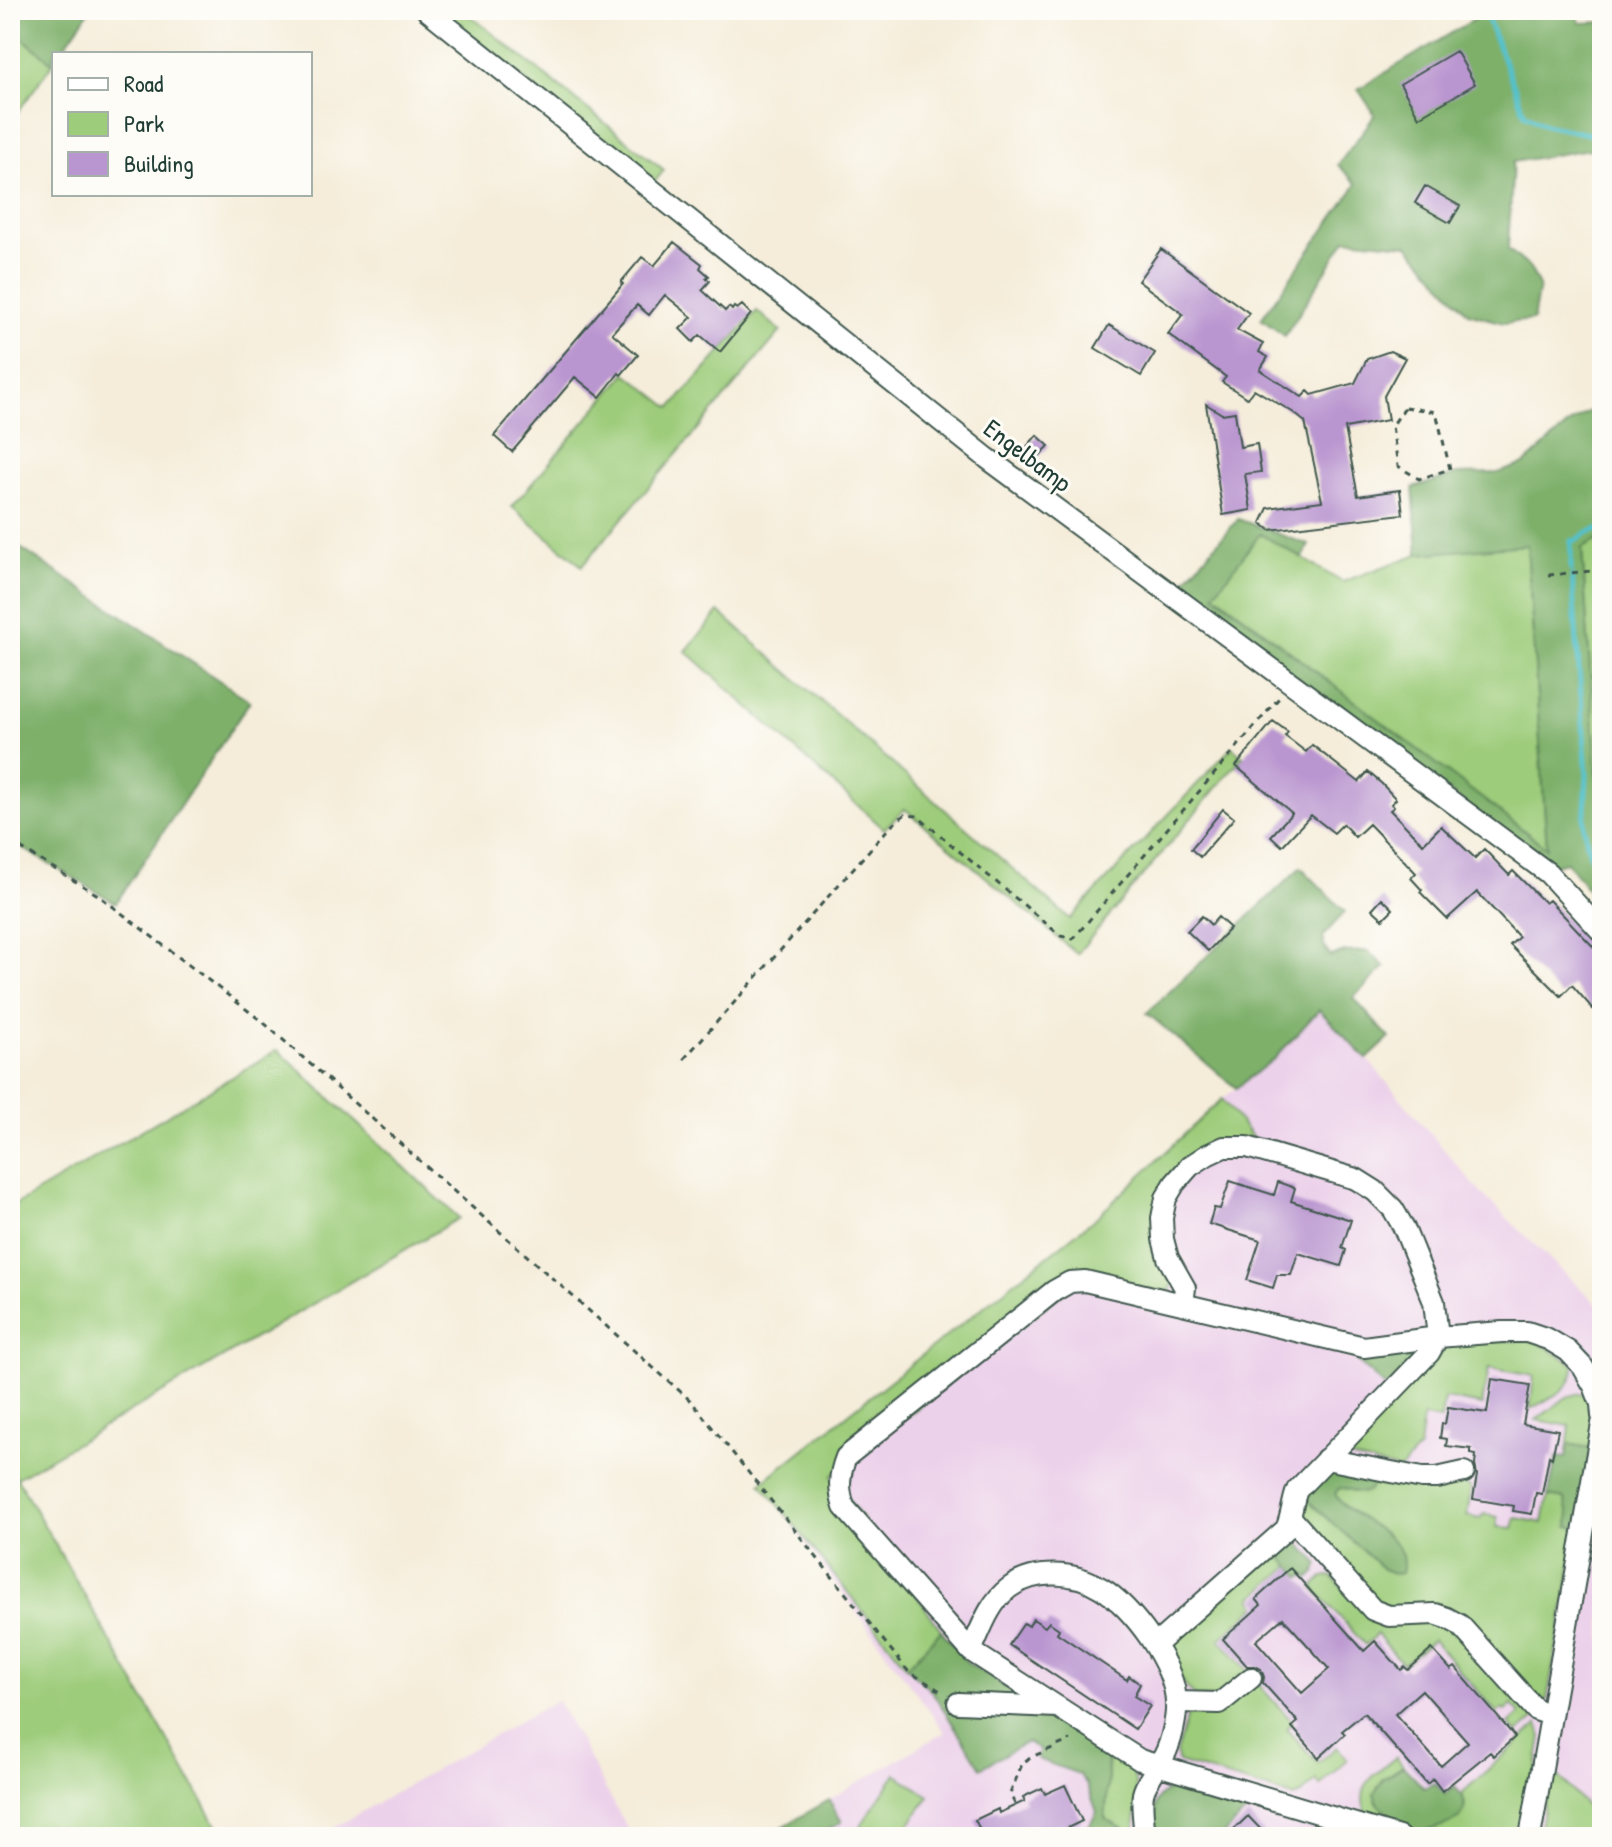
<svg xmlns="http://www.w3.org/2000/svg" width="1612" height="1847" font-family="'Patrick Hand',sans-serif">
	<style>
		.built { fill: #ecd1ea }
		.green { fill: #9dcc7a; stroke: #5e8457; stroke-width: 2 }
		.forest { fill: #7eb06a; stroke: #4e764f; stroke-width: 2 }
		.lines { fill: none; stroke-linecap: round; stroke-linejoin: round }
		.stream { stroke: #53c1ca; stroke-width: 5 }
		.building { fill: #ba96d0; fill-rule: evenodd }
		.minor-casing { stroke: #3f574d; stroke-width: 24 }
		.path { stroke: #3f574d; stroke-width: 3; stroke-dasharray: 6 6; stroke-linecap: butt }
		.minor { stroke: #fff; stroke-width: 20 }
		.labels { text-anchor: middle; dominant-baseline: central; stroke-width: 6; stroke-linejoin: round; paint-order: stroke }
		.street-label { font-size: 26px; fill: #1f3d34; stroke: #fdfcf7 }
	</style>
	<rect width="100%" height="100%" fill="#fdfcf7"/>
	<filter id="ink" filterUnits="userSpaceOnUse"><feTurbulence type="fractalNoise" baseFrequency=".0125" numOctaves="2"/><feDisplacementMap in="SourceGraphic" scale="16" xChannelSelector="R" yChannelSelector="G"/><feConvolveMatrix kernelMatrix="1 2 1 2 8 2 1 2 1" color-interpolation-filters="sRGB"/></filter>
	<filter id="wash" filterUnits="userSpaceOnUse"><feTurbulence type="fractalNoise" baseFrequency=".006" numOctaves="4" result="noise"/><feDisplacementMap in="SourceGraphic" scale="32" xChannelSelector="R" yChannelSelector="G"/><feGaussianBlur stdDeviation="1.8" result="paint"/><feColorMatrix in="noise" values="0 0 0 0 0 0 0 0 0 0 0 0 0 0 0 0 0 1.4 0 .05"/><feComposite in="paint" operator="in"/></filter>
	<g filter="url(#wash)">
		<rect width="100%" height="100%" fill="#f5edda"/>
		<path class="built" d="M1319,1009L1367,1059L1481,1193L1602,1309V1837H766L945,1732L761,1483L1098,1216L1222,1099L1275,1058Z
			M557,1700L632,1837H318Z"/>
		<path class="green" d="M438,10H463L664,170L653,184Z
			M10,28L53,63L10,123Z
			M757,311L781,331L582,566L512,507L626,373L671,408Z
			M1260,533L1342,582L1418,554L1527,544L1547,849L1214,593Z
			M1602,538V795L1597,775L1582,548Z
			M719,612L1070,919L1232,747L1243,756L1077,954L905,809L884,829L686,651Z
			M278,1050L459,1218L17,1478L223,1837H10V1483L17,1478L10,1467V1208Z
			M1222,1099L1253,1138L1227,1140L1169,1177L1173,1283L1171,1289L1166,1293L1084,1276L832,1476L941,1630L907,1667L761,1483L1098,1216Z
			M1461,1341H1537L1574,1365C1575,1390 1549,1398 1530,1409L1534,1376L1489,1368L1482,1405L1444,1398L1441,1419L1423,1417L1419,1448L1400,1470L1346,1457L1347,1446L1435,1355L1445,1347Z
			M1580,1393L1587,1395L1595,1414L1591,1448L1568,1444L1570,1426L1536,1420L1567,1397Z
			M1374,1475L1455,1479L1471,1488L1467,1516L1480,1519L1484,1514L1498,1517L1497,1527L1513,1528L1516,1518L1543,1523L1548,1496L1565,1499L1569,1514L1568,1526L1578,1528L1547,1700L1541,1701L1462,1617L1383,1609L1300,1517L1304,1497L1340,1503L1335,1494L1339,1488H1347L1355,1492Z
			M1274,1549L1290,1566L1252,1598L1257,1606L1220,1639L1250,1673L1223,1697H1196C1181,1682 1167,1662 1173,1640Z
			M1329,1576L1333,1577L1363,1611L1436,1621L1458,1633L1535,1718L1518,1733L1509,1724L1520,1714L1512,1705L1505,1711L1502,1709L1497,1713L1433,1640L1403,1664L1377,1634L1365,1645L1313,1587L1323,1577Z
			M1256,1682L1293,1722L1287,1729L1318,1763L1337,1747L1347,1759L1320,1786L1316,1780L1302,1794L1293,1797L1178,1762L1176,1753L1187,1716Z
			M1538,1724L1542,1737L1525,1837H1423L1370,1821C1352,1787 1371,1778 1396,1757L1403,1766L1383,1779L1374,1794L1376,1800L1411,1834L1431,1828L1465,1805L1461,1794Z
			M1107,1750C1114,1754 1124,1758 1129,1765C1141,1781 1135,1818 1134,1837L1131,1833L1105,1819L1108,1781Z
			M1551,1768L1602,1823V1837H1538Z
			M896,1774L929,1796L901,1837H853Z"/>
		<path class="forest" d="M10,10H90L59,54H54L53,63L10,28Z
			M1482,10H1576L1580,23L1602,22V147L1513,162L1508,249L1530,268L1539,286L1533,320L1504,323L1468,313L1408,245L1346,239L1285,336L1261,319L1357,184L1338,165L1375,115L1358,89L1483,14Z
			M1602,403V538L1582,548L1597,775L1602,795V908L1567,862L1550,866L1199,607L1204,596L1185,580L1238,519L1309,545L1302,558L1260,534L1214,594L1547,848L1527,545L1418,554L1413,488L1457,474L1498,473L1524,464L1569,424Z
			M10,541L250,701L116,903L10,841Z
			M1301,867L1345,912L1323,936L1324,946L1330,956L1345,952L1368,951L1385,967L1353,998L1390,1038L1367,1059L1319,1010L1275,1058L1236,1088L1147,1013Z
			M1422,1348L1387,1388L1363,1367L1352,1354Z
			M1568,1444L1591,1448L1578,1528L1568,1526L1569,1514L1565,1499L1548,1496L1557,1457L1566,1458Z
			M1328,1469L1374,1475C1370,1506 1358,1488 1339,1488L1335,1494C1350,1523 1412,1531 1402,1573L1395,1574L1383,1569L1304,1497Z
			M1291,1535L1319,1564L1316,1572L1309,1579L1306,1575L1301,1578L1274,1549Z
			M941,1630L967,1662L1046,1714L1107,1750L1108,1781L1105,1819L1131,1833L1134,1837H1090L1085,1833L1097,1812L1087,1785L1079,1774L1037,1759L1040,1750L1027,1742L981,1768L933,1693L907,1667Z
			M1403,1766L1424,1788L1435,1783L1445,1794L1455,1786C1485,1824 1436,1826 1411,1834L1379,1806L1374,1794L1383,1779Z
			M1178,1785L1196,1787L1253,1801L1249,1809L1221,1837H1154C1154,1812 1150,1794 1178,1785Z
			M829,1800L842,1822L816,1837H778L772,1833Z"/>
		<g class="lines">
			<path class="stream" d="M1484,10L1525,114L1545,125L1602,137
				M1571,570V541L1577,540L1586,533L1602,528
				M1572,576L1587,775L1584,828L1590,856L1602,878"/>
		</g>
		<g id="blocks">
			<path class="building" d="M1456,51L1475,84L1419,117L1400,84Z
				M1425,186L1460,206L1450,223L1415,203Z
				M674,242L702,264L700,268L709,276L706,278L710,281L702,290L725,311L729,307L732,310L734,307L737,309L742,305L751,314L720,352L700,335L693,342L680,329L692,317L665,295L649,315L637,305L612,333L638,355L621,375L619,373L600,397L575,377L512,452L494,436L623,284L621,282L642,257L654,266Z
				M1161,249L1249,313L1237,330L1263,344L1259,352L1268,357L1260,370L1302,397L1308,391L1312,395L1355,383L1367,359L1390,351L1405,358L1384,396L1388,420L1345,428L1358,496L1400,490L1403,514L1270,530L1261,523L1268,508L1322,501L1305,422L1294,413L1254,389L1247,398L1222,382L1226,377L1168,334L1183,314L1138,281Z
				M1109,325L1155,353L1141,376L1095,348Z
				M1206,404L1222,414L1235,412L1240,447L1257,444L1261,472L1245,474L1251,510L1223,515Z
				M1037,435L1049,446L1036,459L1025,449Z
				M1273,721L1288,732L1285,736L1306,752L1312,745L1359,782L1368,772L1382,784L1396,799L1391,804L1394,807L1390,810L1423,844L1441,826L1475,858L1484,849L1509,875L1513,871L1545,903L1549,900L1602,956V1001L1593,1009L1572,985L1561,996L1510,945L1519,937L1477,892L1447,919L1420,892L1422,890L1411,878L1416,873L1369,824L1355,837L1343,824L1334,833L1311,815L1282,846L1271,836L1292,813L1236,766Z
				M1223,809L1234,818L1200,857L1191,849Z
				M1382,898L1393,909L1383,919L1372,909Z
				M1202,916L1211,925L1218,917L1230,928L1208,951L1187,931Z
				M1230,1181L1274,1195L1278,1182L1295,1188L1291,1201L1351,1220L1342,1248L1346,1250L1341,1266L1298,1253L1291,1275H1277L1273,1288L1247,1280L1260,1240L1209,1224L1214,1208L1220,1209Z
				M1492,1379L1530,1385L1523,1424L1558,1430L1552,1458L1549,1456L1542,1494L1536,1493L1532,1514L1513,1511L1514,1506L1473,1499L1477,1475L1475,1465L1476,1455L1471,1454V1449L1446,1446L1447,1439L1440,1438L1442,1424H1445L1448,1407L1487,1413Z
				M1290,1568L1364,1651L1375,1641L1401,1670L1405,1667L1408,1670L1432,1649L1451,1670L1455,1667L1515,1737L1494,1756L1490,1752L1442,1791L1433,1779L1427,1784L1364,1713L1342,1731L1345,1734L1319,1758L1292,1727L1298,1722L1263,1683L1264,1677L1261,1669L1255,1666H1247L1223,1639L1261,1605L1256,1599ZM1283,1618L1329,1669L1302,1693L1256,1641ZM1422,1690L1468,1742L1441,1766L1395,1714Z
				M1033,1619L1045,1627L1049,1622L1059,1629L1057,1633L1127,1680L1129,1676L1140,1684L1134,1696L1150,1706L1135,1729L1009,1645L1024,1623L1029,1626Z
				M1065,1785L1082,1821L1049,1837H984L975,1820L998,1809L999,1813L1025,1801L1023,1797L1042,1788L1045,1794Z
				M1248,1816L1268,1837H1226Z"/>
		</g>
	</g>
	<g filter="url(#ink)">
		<use href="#blocks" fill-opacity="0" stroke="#3f574d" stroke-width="2"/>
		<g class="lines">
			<defs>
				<path id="minor" d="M427,10L987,458L1548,873L1602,932
					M1326,1459L1422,1478H1437L1464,1472
					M1291,1518L1373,1610L1389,1616L1435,1614L1447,1618L1460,1625L1536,1710L1551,1715
					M1155,1645L1286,1529C1292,1516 1292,1503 1297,1490L1429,1353L1438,1337L1434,1302L1404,1228L1393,1209L1375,1191L1356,1179L1247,1147H1224L1207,1155L1190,1166L1175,1183L1166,1198L1162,1218L1163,1239L1168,1258L1185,1288L1183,1304
					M971,1651C981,1629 989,1603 1009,1588C1034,1569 1074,1571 1101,1588C1132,1606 1176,1666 1176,1703C1177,1718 1171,1743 1164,1756C1157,1768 1146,1781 1143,1794C1141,1805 1144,1825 1145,1837
					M1177,1702L1220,1703L1251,1678
					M958,1703L1058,1707
					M1399,1837L1140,1760L971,1651L844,1507C838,1488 839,1475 846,1457L1054,1291L1070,1282L1085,1281L1364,1347L1438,1337L1502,1332H1527L1548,1339L1568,1351L1583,1367L1594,1386L1601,1404L1602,1416
					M1530,1837L1602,1424"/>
			</defs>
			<use href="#minor" class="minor-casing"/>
			<path class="path" d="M1405,407L1436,412L1450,469L1419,479L1398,466L1392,426Z
				M1548,575L1602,570
				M10,842L98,895L264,1023L691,1401L908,1671L942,1692
				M684,1059L889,828L904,815L917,816L1061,936L1073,939L1279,698
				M1015,1804L1010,1794L1022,1764L1029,1758L1071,1740"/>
			<use href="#minor" class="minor"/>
		</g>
	</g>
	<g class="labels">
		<g class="street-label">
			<text transform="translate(1028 455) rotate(37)">Engelbamp</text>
		</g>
	</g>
	<rect width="1612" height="1847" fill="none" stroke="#fdfcf7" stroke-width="40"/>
	<rect x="52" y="52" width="260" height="144" fill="#fdfcf7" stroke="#a4b0a9" stroke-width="2"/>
	<rect x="68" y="78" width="40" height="12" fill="#ffffff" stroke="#a4b0a9" stroke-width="2"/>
	<text x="124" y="92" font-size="24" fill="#1f3d34">Road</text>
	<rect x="68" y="112" width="40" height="24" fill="#9dcc7a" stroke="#a4b0a9" stroke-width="2"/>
	<text x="124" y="132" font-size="24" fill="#1f3d34">Park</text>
	<rect x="68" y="152" width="40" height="24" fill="#ba96d0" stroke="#a4b0a9" stroke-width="2"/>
	<text x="124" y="172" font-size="24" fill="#1f3d34">Building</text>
</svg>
